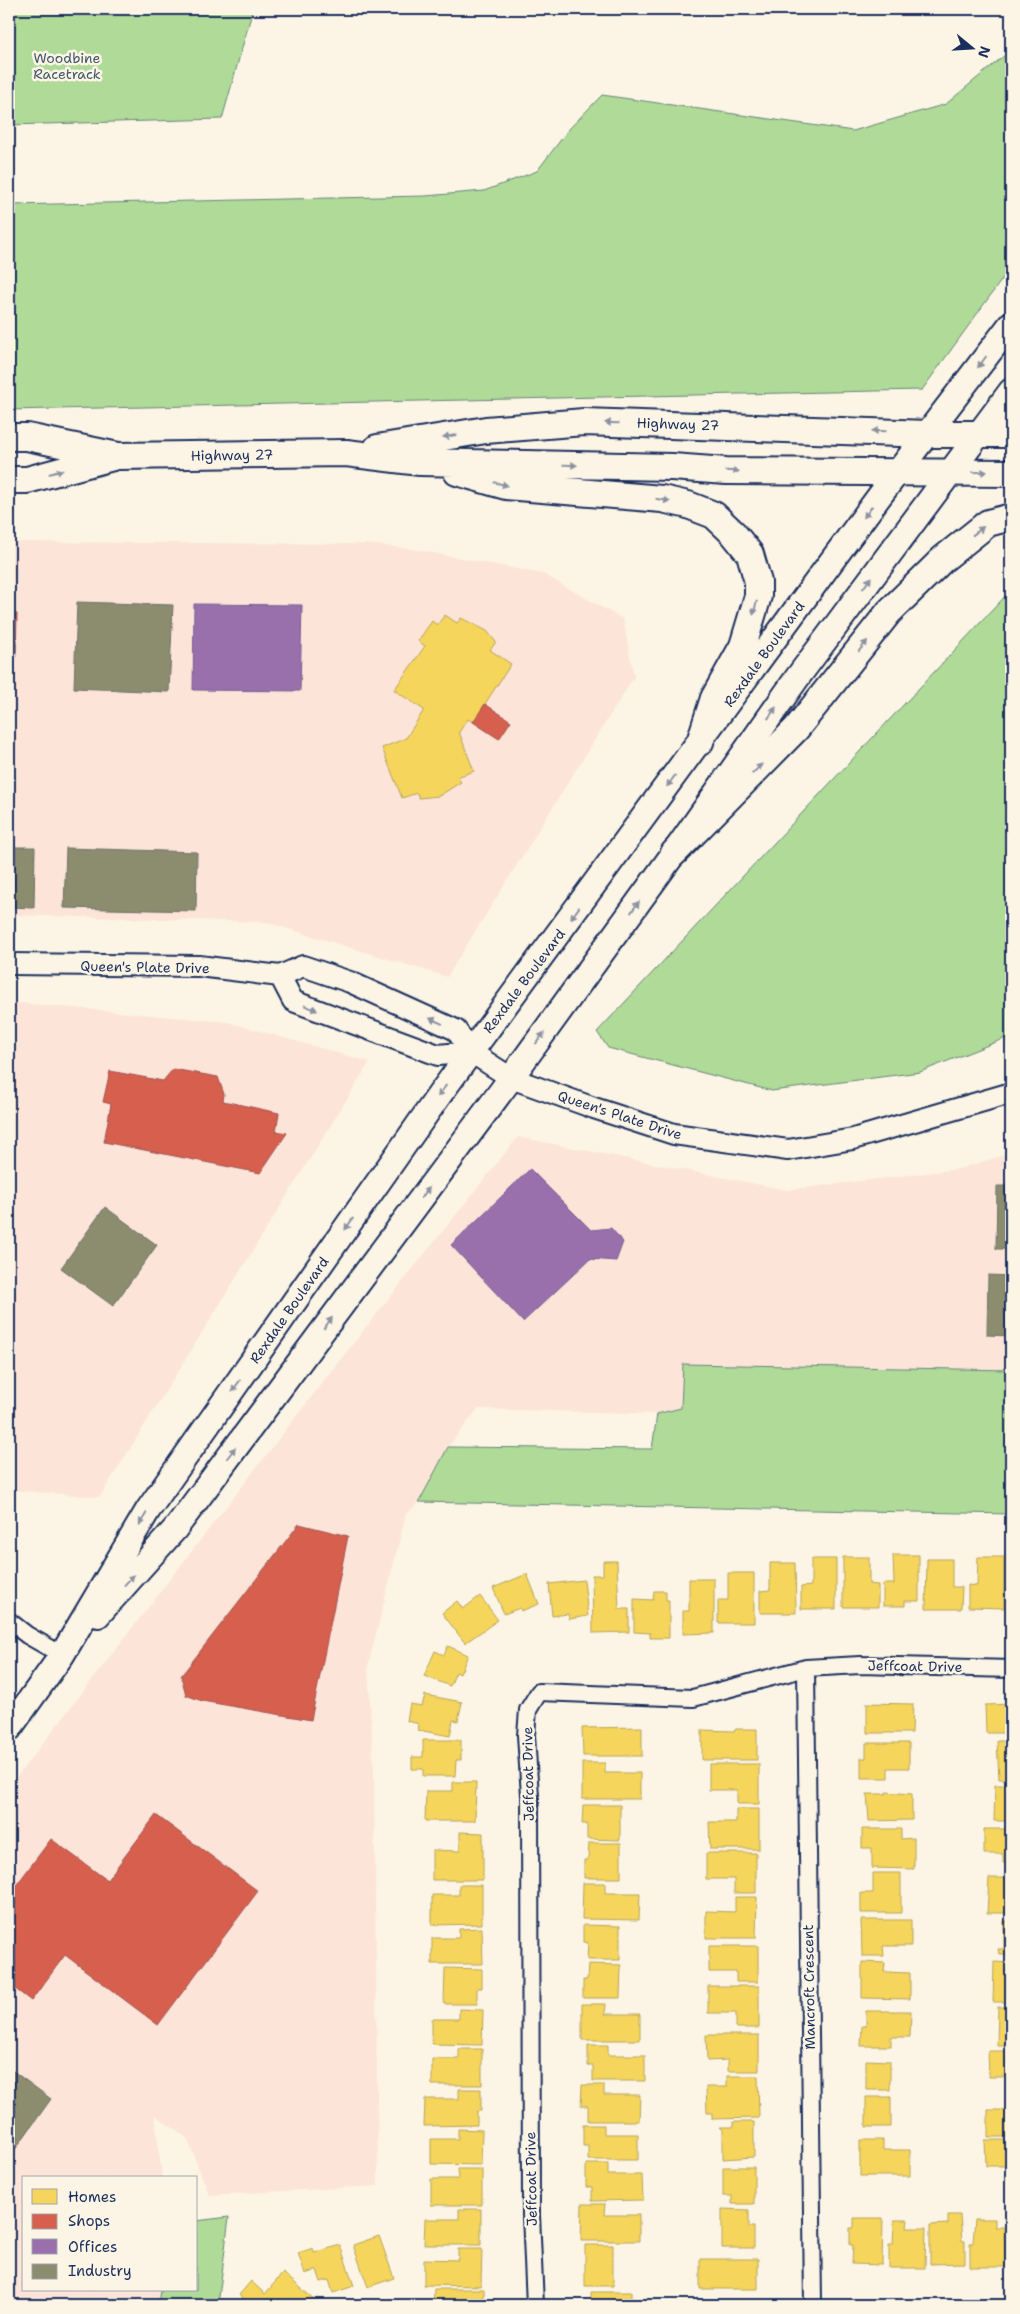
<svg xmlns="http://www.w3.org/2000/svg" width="1020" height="2314" font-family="'Shantell Sans',sans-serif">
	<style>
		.built { fill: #fce4d8 }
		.green { fill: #b0da97; stroke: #66847a }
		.homes { fill: #f6d55c; stroke: #b4a35d }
		.shops { fill: #d6604d; stroke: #9e5152 }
		.offices { fill: #9970ab; stroke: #735c94 }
		.industry { fill: #8c8c6e; stroke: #6a7069 }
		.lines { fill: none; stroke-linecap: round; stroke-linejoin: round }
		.minor-casing { stroke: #1b2f5e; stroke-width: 20 }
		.tertiary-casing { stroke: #1b2f5e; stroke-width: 24 }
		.secondary-casing { stroke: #1b2f5e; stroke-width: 28 }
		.primary-casing { stroke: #1b2f5e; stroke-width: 30 }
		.minor { stroke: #fcf5e5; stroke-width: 16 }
		.tertiary { stroke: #fcf5e5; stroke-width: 20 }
		.secondary { stroke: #fcf5e5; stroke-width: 24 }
		.primary { stroke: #fcf5e5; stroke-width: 26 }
		.oneway { fill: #8c92a2 }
		.labels { text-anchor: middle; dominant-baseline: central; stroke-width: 5; stroke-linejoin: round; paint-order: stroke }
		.park-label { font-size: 14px; fill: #405a6c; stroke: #fcf5e5 }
		.street-label { font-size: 14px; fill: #1b2f5e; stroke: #fcf5e5 }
	</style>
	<rect width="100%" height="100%" fill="#fcf5e5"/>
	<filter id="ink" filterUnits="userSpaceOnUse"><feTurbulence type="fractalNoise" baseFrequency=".02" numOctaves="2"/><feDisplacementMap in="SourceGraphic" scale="10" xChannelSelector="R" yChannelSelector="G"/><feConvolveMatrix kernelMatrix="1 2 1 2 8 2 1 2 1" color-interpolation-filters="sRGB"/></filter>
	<g filter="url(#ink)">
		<path class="built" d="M9,542L367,544L413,549L543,574L623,619L634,677L447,977L266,922L9,915Z
			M9,1002L227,1022L370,1062L100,1497L9,1490Z
			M518,1137L787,1190L959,1169L1011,1153V1370L683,1364L681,1408L657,1414L478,1409L448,1447L419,1502L406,1514L368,1666L374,1771L378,2186L209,2195L187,2138L155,2115L162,2178H24V2290H161L159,2305H9V1787L336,1365Z"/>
		<path class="green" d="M9,9H253L222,119L9,125Z
			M1011,50V267L922,390L9,410V205L425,196L484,191L537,171L569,129L602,95L853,131L946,104Z
			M1011,590V1036L920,1072L772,1091L608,1048L597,1032Z
			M683,1364L1011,1370V1514L419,1502L448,1447L652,1449L657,1414L681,1408Z
			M229,2217L218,2305H159L161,2290H196V2221Z"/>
		<path class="homes" d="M445,615L457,623L461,618L487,631L496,642L490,650L511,664L473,722L468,719L459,732L474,771L457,777L461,782L439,796L419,798L417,793L402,798L382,748L406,738L424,710L394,690L425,646L418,641L432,621L437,625Z
			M893,1555H919V1601H905V1606H883V1584H894Z
			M843,1557H869V1584L878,1585V1607H843Z
			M978,1557H1004V1608L968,1607V1585L977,1586Z
			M811,1559H836V1609H801V1587L811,1586Z
			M927,1559H952V1587H962L961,1609H926Z
			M603,1561H617L619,1609H629V1632L593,1633L592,1575H603Z
			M770,1563H795L796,1613H760V1591L770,1590Z
			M728,1573H754V1623H718V1600H728Z
			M527,1574L539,1604L521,1611L520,1608L504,1614L493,1588Z
			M689,1579H714V1633L683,1634V1611H689Z
			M584,1580L588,1616L569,1619L568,1614L552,1616L549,1584Z
			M654,1591H666V1600H669V1638H650V1633L634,1632V1599L653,1600Z
			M480,1596L498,1620L465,1643L442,1613L457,1601L463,1609Z
			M448,1646L468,1655L460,1674L456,1672L450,1686L424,1676L435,1651L444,1655Z
			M425,1695L462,1702L458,1721L453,1720L450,1736L418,1730L419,1724L407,1721L410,1704L422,1706Z
			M867,1703L913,1704L912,1733H867Z
			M1011,1704V1733H986L985,1705Z
			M642,1727V1756H583L582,1728Z
			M736,1729H757V1760H702V1730L734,1731Z
			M423,1740H461V1760H456L455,1776H423V1769H412V1757H423Z
			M997,1741H1011V1779H999Z
			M866,1743H909V1768H888V1778H861V1758H866Z
			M582,1763H605V1773H640V1799H582Z
			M709,1764H759V1804H737V1790H709Z
			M453,1782H476L475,1821H425L426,1791H453Z
			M995,1785H1011V1821H994Z
			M886,1792L912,1794V1820L869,1821L867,1794H886Z
			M583,1805H620V1840L587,1839V1824H582Z
			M736,1809H759V1849H710L709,1822H736Z
			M862,1829H901V1839L914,1838V1869L872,1868V1848H862Z
			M984,1829H1011V1863H1003V1854H984Z
			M460,1832L483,1833V1880H432V1850L460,1851Z
			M589,1843H621V1878H584V1860H588Z
			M706,1853H756V1893H734V1879H706Z
			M873,1873H901V1913H861V1893H873Z
			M989,1878H1011V1913H987Z
			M583,1883H605V1893H640L639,1920L582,1919Z
			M459,1885H482V1924L432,1925V1895H459Z
			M735,1897H757L756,1938H706V1911L735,1912Z
			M861,1920H911V1946H883L884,1956H862Z
			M1004,1921H1011V1954H999L998,1949H1004Z
			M583,1925L620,1926V1960H587L588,1943L583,1942Z
			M482,1928L483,1964H432V1938H459V1929Z
			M709,1946H758V1982H736V1972H709Z
			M862,1962L885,1963L884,1972L910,1973V1999L862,1998Z
			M994,1962L1011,1963V2002H993Z
			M588,1964L621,1965L620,1998H583V1980H587Z
			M445,1968L482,1969V1988H477V2004H444Z
			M708,1986H759V2028H736V2013H708Z
			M582,2004H606L605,2014H640V2040H582Z
			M998,2007H1011V2046H997Z
			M459,2009L483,2010L482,2045L432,2044V2019H459Z
			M866,2011H911L910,2037H891V2046H861L862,2026H866Z
			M706,2035H759V2071H728V2060L707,2061Z
			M588,2045H608V2055H645V2081H593V2066H588Z
			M459,2049H482V2085H432V2059H459Z
			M988,2051H1011V2088H1009V2077H989Z
			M866,2060L890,2061V2090H866Z
			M727,2076H758L759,2118L712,2119V2113H707L706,2087H727Z
			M582,2085H604V2095H640L639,2121H588V2106H581Z
			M459,2089H481V2111H477V2125L424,2126L425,2099H459Z
			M866,2097H891V2127H866Z
			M988,2110H1011V2137H988Z
			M733,2122H754V2157L723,2159V2130L720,2127H733Z
			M583,2125H604V2134H638V2160H588V2146H583Z
			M458,2129L482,2130L481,2165L431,2164V2139H458Z
			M860,2140H883V2150H910V2176H860Z
			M985,2140H1011V2166H986Z
			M586,2164H608V2175H642L643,2200L592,2201V2187H586Z
			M723,2167H754V2204H732V2196H723Z
			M458,2169H482V2205H431V2179H459Z
			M582,2204H605L604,2215H639V2241H581Z
			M459,2209H481V2245H424L425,2219H459Z
			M722,2209L749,2210V2227H754V2248H722Z
			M948,2215H960L962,2241H965V2263L930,2264V2225L948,2224Z
			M854,2218H883L882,2265L852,2264L853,2245H850V2228H854Z
			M975,2219H995V2227H1004L1005,2267H970V2243H973Z
			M894,2220H908L907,2228H926L925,2268H889V2245H893Z
			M379,2236L394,2278L368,2287L353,2245Z
			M340,2245L354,2286L333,2293L329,2280L321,2282L317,2270L305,2274L298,2253L313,2248L314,2253Z
			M585,2245H613V2286H585Z
			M458,2249H482L481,2286L424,2285V2259L458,2260Z
			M700,2259H758V2289H700Z
			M283,2273L315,2300L311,2305H275L268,2299L263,2305H250L239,2295L251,2281L265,2294Z
			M434,2289H484V2305H433Z
			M591,2292H631V2305H591Z"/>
		<path class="shops" d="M9,613L17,614L16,657H9Z
			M485,704L511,721L499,739L473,722Z
			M173,1069L218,1077L224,1094L223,1101L279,1113L276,1131L287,1133L260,1173L104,1142L111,1104L103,1102L110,1071L163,1081Z
			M299,1524L348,1536L311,1720L202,1701L186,1695L181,1676Z
			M156,1815L258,1891L158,2025L65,1955L31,2001L9,1984V1925L13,1919L9,1916V1895L51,1839L107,1880Z"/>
		<path class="offices" d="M194,604L302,605L300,691L193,690Z
			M530,1169L591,1230L611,1228L623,1242L616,1261L590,1259L523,1322L451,1245Z"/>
		<path class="industry" d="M77,602L173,605L169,692L74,688Z
			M9,847H35L34,908L9,907Z
			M66,848L197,852L196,911L64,908Z
			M997,1186H1011V1249H996Z
			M105,1207L157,1245L113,1306L61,1268Z
			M988,1275L1011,1276V1336L987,1335Z
			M9,2068L51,2099L9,2158Z"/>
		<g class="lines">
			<defs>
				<path id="minor" d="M9,1621L27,1635L62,1655
					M806,1668L813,2305
					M535,2305L531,2215L530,1796L526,1735L528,1710L539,1692L693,1698L806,1668L860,1665L1011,1669"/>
				<path id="tertiary" d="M9,964L199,966L280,976L303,966L350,982L456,1030L471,1052L511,1078L594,1108L674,1134L788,1150L853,1139L1011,1093
					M280,976L293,1001L438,1055L471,1052"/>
				<path id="secondary" d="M98,1615L175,1529L511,1078L674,853L797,678L1011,391
					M9,1729L62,1655L148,1510L440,1094L878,498L1011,324"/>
				<path id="primary" d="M9,437H27L118,456L346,453L420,462L672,467L726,471L1011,473
					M377,448L486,430L584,422L928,434H1011
					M457,472L506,486L662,499L688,505L714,515L733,533L750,554L758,582V596L743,646L714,698L700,742
					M9,480H27L113,457
					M674,853L796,729L889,612L943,559L988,523L1011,517"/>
			</defs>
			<use href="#minor" class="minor-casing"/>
			<use href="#tertiary" class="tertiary-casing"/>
			<use href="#secondary" class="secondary-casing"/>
			<use href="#primary" class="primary-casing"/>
			<use href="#minor" class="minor"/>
			<use href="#tertiary" class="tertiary"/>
			<use href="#secondary" class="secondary"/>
			<use href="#primary" class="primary"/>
		</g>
		<defs><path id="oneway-solid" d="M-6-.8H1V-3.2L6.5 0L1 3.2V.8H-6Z" transform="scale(1.25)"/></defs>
		<g class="oneway">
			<use href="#oneway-solid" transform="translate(982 362) rotate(127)"/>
			<use href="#oneway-solid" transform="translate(612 423) rotate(-178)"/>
			<use href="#oneway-solid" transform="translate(879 431) rotate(-178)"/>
			<use href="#oneway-solid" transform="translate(450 436) rotate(171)"/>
			<use href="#oneway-solid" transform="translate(570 465) rotate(1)"/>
			<use href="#oneway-solid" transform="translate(732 471) rotate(1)"/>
			<use href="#oneway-solid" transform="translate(56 472) rotate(-15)"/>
			<use href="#oneway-solid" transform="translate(980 472) rotate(-1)"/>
			<use href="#oneway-solid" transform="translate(501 484) rotate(13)"/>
			<use href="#oneway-solid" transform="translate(663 500) rotate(9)"/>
			<use href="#oneway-solid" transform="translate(868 512) rotate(126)"/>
			<use href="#oneway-solid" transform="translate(978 531) rotate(-38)"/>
			<use href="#oneway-solid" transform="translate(867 583) rotate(-54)"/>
			<use href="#oneway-solid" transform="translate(755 608) rotate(104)"/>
			<use href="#oneway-solid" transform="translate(863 646) rotate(-51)"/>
			<use href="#oneway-solid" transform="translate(772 713) rotate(-55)"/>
			<use href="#oneway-solid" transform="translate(757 769) rotate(-45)"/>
			<use href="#oneway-solid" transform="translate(671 781) rotate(126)"/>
			<use href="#oneway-solid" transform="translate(635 907) rotate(-54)"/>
			<use href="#oneway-solid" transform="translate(575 913) rotate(126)"/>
			<use href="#oneway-solid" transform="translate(311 1008) rotate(20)"/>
			<use href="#oneway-solid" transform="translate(436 1021) rotate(-156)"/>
			<use href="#oneway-solid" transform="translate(540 1038) rotate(-54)"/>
			<use href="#oneway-solid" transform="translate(442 1091) rotate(126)"/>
			<use href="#oneway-solid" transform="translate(425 1193) rotate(-53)"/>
			<use href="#oneway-solid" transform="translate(349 1224) rotate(125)"/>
			<use href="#oneway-solid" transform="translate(328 1323) rotate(-53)"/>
			<use href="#oneway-solid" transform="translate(236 1386) rotate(125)"/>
			<use href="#oneway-solid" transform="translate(231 1453) rotate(-53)"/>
			<use href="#oneway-solid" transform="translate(143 1519) rotate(121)"/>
			<use href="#oneway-solid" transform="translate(129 1580) rotate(-48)"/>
		</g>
	</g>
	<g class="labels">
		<g class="park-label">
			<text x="67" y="58">Woodbine<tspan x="67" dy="16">Racetrack</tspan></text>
		</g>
		<g class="street-label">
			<text transform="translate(678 424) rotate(2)">Highway 27</text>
			<text transform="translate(232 455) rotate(-1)">Highway 27</text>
			<text transform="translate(764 654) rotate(-54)">Rexdale Boulevard</text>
			<text transform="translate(145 967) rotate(1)">Queen's Plate Drive</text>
			<text transform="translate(524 981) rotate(-53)">Rexdale Boulevard</text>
			<text transform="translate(620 1115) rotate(18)">Queen's Plate Drive</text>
			<text transform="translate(289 1310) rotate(-55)">Rexdale Boulevard</text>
			<text transform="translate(915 1666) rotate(1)">Jeffcoat Drive</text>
			<text transform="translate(528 1774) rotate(-91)">Jeffcoat Drive</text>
			<text transform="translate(809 1987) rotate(-91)">Mancroft Crescent</text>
			<text transform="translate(531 2179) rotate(-91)">Jeffcoat Drive</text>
		</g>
	</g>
	<rect width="1020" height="2314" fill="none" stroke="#fcf5e5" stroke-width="30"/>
	<rect x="15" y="15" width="990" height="2284" fill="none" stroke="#1b2f5e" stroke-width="2" filter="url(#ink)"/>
	<rect x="22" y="2176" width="175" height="115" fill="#fcf5e5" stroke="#a2a6af"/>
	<rect x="32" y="2189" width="25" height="15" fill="#f6d55c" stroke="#a2a6af"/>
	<text x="68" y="2202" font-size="15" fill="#1b2f5e">Homes</text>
	<rect x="32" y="2214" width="25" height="15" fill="#d6604d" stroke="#a2a6af"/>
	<text x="68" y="2226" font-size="15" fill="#1b2f5e">Shops</text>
	<rect x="32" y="2239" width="25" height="15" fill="#9970ab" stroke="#a2a6af"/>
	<text x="68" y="2252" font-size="15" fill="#1b2f5e">Offices</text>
	<rect x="32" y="2264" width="25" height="15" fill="#8c8c6e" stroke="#a2a6af"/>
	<text x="68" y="2276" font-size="15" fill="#1b2f5e">Industry</text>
	<g transform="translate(972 48) rotate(108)" stroke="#fcf5e5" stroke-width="4" paint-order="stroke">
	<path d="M0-4L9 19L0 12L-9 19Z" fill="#1b2f5e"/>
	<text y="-8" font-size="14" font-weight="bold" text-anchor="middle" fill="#1b2f5e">N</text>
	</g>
</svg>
